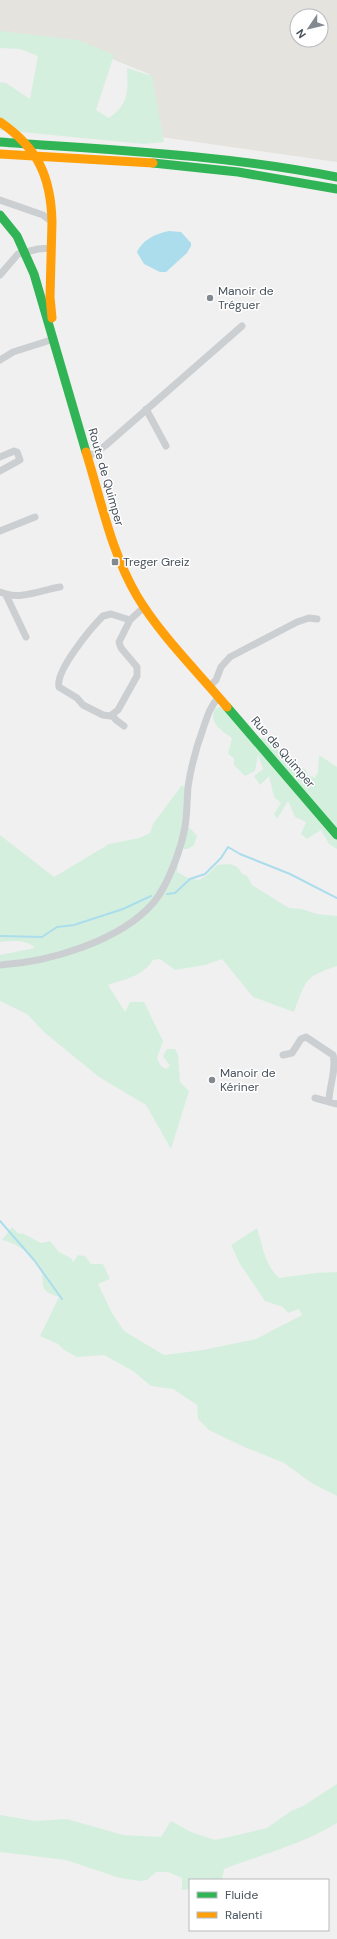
<svg xmlns="http://www.w3.org/2000/svg" width="337" height="1939" font-family="'DM Sans',sans-serif">
	<style>
		.commercial { fill: #e5e3de; fill-rule: evenodd }
		.green { fill: #d5efdf }
		.water { fill: #abddec }
		.lines { fill: none; stroke-linecap: round; stroke-linejoin: round }
		.stream { stroke: #abddec; stroke-width: 2 }
		.street { stroke: #cccfd1; stroke-width: 7 }
		.fast { stroke: #30b455; stroke-width: 9 }
		.slow { stroke: #ff9f0a; stroke-width: 9 }
		.poi-dot { fill: #838990; stroke: #fff; stroke-width: 1.5 }
		.labels { text-anchor: middle; dominant-baseline: central; stroke-width: 3; stroke-linejoin: round; paint-order: stroke }
		.poi-label { font-size: 12px; fill: #48525c; stroke: #fff; text-anchor: start }
		.street-label { font-size: 12px; fill: #48525c; stroke: #fff }
	</style>
	<rect width="100%" height="100%" fill="#f0f0f0"/>
	<path class="commercial" d="M0,0H337V162L161,137L149,74L85,48L0,40ZM297,16H321V40H297Z"/>
	<path class="green" d="M0,31L78,40L114,55L96,110L109,118C129,104 128,91 127,68L152,76L164,142L144,144L0,130V82L6,83L30,99L38,56L20,49L0,48Z
		M221,706L259,739L263,738L279,745L278,752L296,761L299,767L305,769L308,775L315,778L318,772L319,755L337,767V849L329,844L321,830L307,839L301,834L306,822L295,817L288,801L277,819L274,814L281,803L274,797L269,776L260,785L254,776L263,769L258,755L255,771L245,776L234,765V758L228,754L232,738C222,731 208,723 215,709Z
		M182,785L185,788L182,826L191,829L197,836L194,845L188,849H184L183,842L172,864L178,866L177,872L188,878L199,880L207,875L217,865C228,864 237,862 242,874L247,876L252,885L289,908L302,909L317,914L337,916V966C303,977 306,981 294,1012L253,997L222,959L205,965L175,970L160,959L153,960C143,976 126,979 108,985L125,1012L130,1002H144L163,1041L157,1058L161,1066L166,1069L170,1066L163,1056L167,1049H175L178,1055L180,1082L189,1091L171,1149L146,1105L99,1077L44,1032L27,1014L0,1001V955L35,948C26,939 12,941 0,942V835L54,877L109,844L139,838L150,833L153,824Z
		M12,1227L18,1233L24,1234L41,1243L50,1241L59,1252L71,1258L73,1262L78,1255L85,1256L91,1264H103L110,1279L98,1284L112,1313L124,1331L164,1355L203,1350L256,1339L302,1315L299,1309L288,1313L283,1307L265,1301L240,1264L231,1245L257,1228C263,1246 264,1264 279,1278L316,1273L337,1272V1496L313,1484L284,1463L242,1446L209,1430L198,1419L197,1405L173,1389L151,1386L133,1371L104,1355L77,1357L64,1350L58,1344L40,1336L59,1297C55,1295 48,1294 45,1290C42,1286 43,1280 42,1275C38,1257 19,1244 2,1240Z
		M337,1784V1823C301,1845 263,1854 224,1869L222,1880H190V1889L182,1890V1878L168,1872H156L147,1880L140,1881L120,1878L66,1860L0,1852V1815L35,1821L67,1819L123,1835L161,1837L171,1821L191,1832L215,1840L242,1834L267,1828L291,1811L303,1806Z"/>
	<path class="water" d="M169,231L181,232L191,243V246L187,253L166,272H160L144,264L137,252C142,240 157,233 169,231Z"/>
	<g class="lines">
		<path class="stream" d="M167,894L175,893L190,879L205,874L221,858L228,847L240,854L290,874L337,898
			M0,936L42,937L57,927L74,925L123,909L151,896
			M0,1221L34,1260L62,1299"/>
		<path class="street" d="M0,200L43,215L52,222
			M0,275L18,254L38,249L51,248
			M0,360L13,352L54,339
			M146,409L166,446
			M87,456L94,454L106,445L242,326
			M0,457L14,451L17,452L20,460L0,471
			M0,531L35,517
			M0,592C19,601 41,590 60,587
			M6,595L26,637
			M130,620L111,614L103,616C91,628 55,671 59,687L77,698L83,705L103,715L110,716L118,710L137,676V667L121,648L119,642L130,620L144,607
			M210,686L216,680L221,667L230,657L297,622L309,618L317,619
			M112,715L116,720L124,726
			M0,965C49,962 121,941 154,902C168,885 181,849 185,827C187,814 187,800 188,787C191,767 196,748 203,729C207,717 210,706 219,697
			M283,1055L292,1053L301,1039L306,1037L333,1055C337,1069 329,1086 329,1101
			M315,1098L337,1104"/>
		<path class="fast" d="M0,142C113,150 226,155 337,177
			M153,163L238,172L337,189
			M0,215L17,236L34,274L86,452
			M227,707L337,835"/>
		<path class="slow" d="M0,122C38,148 51,177 52,222
			M0,154L153,163
			M52,222L50,297L52,318
			M86,452C101,500 111,552 137,596C161,636 197,671 227,707"/>
	</g>
	<g class="poi-dot">
		<circle cx="210" cy="298" r="4"/>
		<rect x="111" y="558" width="8" height="8" rx="2"/>
		<circle cx="212" cy="1080" r="4"/>
	</g>
	<g class="labels">
		<g class="poi-label">
			<text x="218" y="291">Manoir de<tspan x="218" dy="14">Tréguer</tspan></text>
			<text x="123" y="562">Treger Greiz</text>
			<text x="220" y="1073">Manoir de<tspan x="220" dy="14">Kériner</tspan></text>
		</g>
		<g class="street-label">
			<text transform="translate(106 477) rotate(74)">Route de Quimper</text>
			<text transform="translate(283 752) rotate(49)">Rue de Quimper</text>
		</g>
	</g>
	<rect x="189" y="1879" width="140" height="52" fill="#ffffff" stroke="#b6babe"/>
	<rect x="197" y="1892" width="20" height="6" fill="#30b455" stroke="#b6babe"/>
	<text x="225" y="1899" font-size="12" fill="#48525c">Fluide</text>
	<rect x="197" y="1912" width="20" height="6" fill="#ff9f0a" stroke="#b6babe"/>
	<text x="225" y="1919" font-size="12" fill="#48525c">Ralenti</text>
	<g transform="translate(309 28) rotate(235)"><circle r="19" fill="#ffffff" stroke="#b6babe"/>
	<path d="M0-3L7 15L0 10L-7 15Z" fill="#838990"/>
	<text y="-6" font-size="11" font-weight="bold" text-anchor="middle" fill="#48525c">N</text>
	</g>
</svg>
